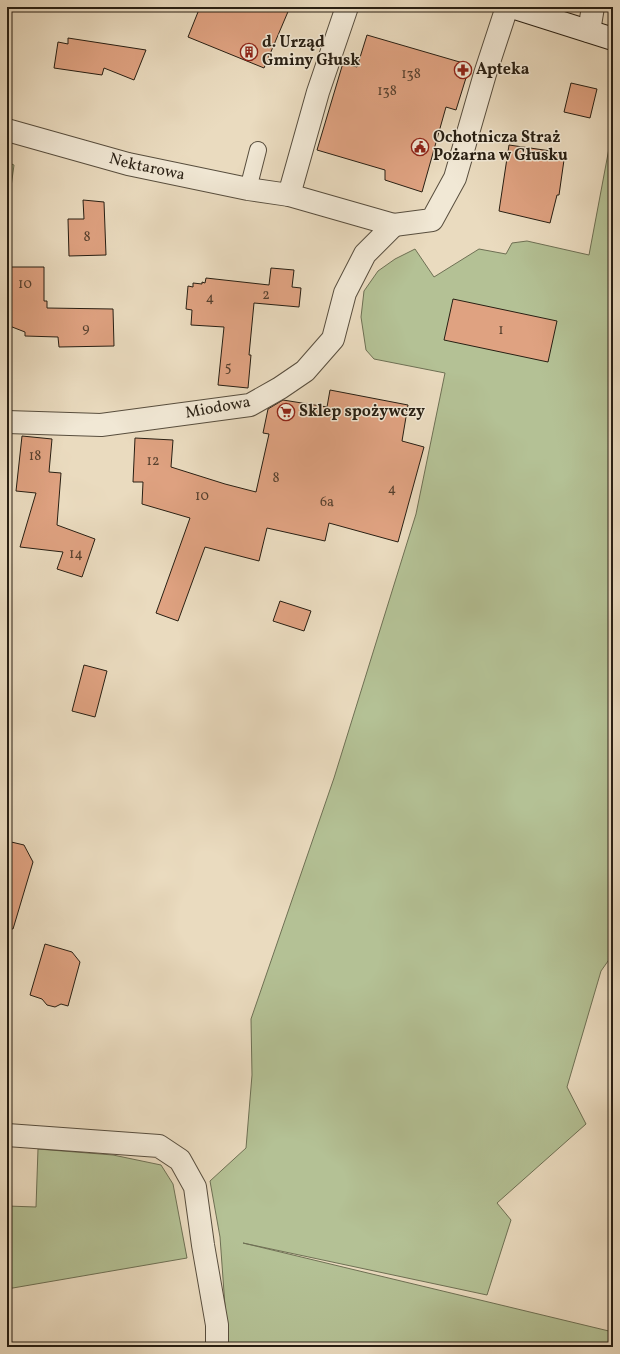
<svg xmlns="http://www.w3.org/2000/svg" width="620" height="1354" font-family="Vollkorn,serif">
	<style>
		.green { fill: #b4c195; stroke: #6e7054 }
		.building { fill: #dfa281; stroke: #281f13 }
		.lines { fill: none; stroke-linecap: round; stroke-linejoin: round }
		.lane-casing { stroke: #584e3e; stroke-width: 18 }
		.street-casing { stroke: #584e3e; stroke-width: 24 }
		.secondary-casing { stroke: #281f13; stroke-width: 24 }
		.lane { stroke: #f1e8d5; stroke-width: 16 }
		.street { stroke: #f1e8d5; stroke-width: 22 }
		.secondary { stroke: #f1e8d5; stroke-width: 22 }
		.labels { text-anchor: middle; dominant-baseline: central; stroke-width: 3; stroke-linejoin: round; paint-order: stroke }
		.number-label { font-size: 14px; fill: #56402e }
		.poi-label { font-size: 16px; font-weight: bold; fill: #281f13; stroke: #f1e8d5; text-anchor: start }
		.street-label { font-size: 16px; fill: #281f13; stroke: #f1e8d5 }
	</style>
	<rect width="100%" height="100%" fill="#eadbbf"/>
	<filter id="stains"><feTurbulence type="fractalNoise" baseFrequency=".005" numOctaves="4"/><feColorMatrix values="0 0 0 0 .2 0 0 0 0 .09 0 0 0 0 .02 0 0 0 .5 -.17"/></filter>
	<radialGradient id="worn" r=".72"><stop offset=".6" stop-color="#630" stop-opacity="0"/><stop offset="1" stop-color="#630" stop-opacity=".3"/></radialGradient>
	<path class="green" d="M610,143L613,144V954L601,971L567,1087L586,1124L497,1203L511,1220L487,1295L243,1243L613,1332V1347H228L220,1237L210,1181L246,1148L252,1075L251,1019L334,778L416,514L445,373L374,359L366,350L361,317L364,291L378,271L395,259L415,249L434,277L479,249L506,254L512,243L527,241L589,255Z
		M7,162L14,165L11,187L7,186Z
		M38,1149L113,1155L161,1165L173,1184L187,1258L7,1289V1206L36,1207Z"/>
	<path class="building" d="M200,7H290L264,68L188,37Z
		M367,35L470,65L456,110L446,107L422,192L385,180V170L317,150L343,63L357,67Z
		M68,38L146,50L134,80L104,68L102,75L54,68L58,42L68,44Z
		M571,83L597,89L590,118L564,112Z
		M509,145L565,153L559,195H557L550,223L499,211Z
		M83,200L104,202L106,255L69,256L68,219H84Z
		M7,267H44V301H47V308L113,309L114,346L59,347L58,337L25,336V332L7,325Z
		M271,268L294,270L292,287L301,288L299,307L254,303L249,355H251L248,388L218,385L224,327L191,325L192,310L186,309L188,286L193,287V283L202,284V282L205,283L206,278L269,285Z
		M453,299L557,321L548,362L444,340Z
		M330,390L408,405L402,441L424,447L398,542L329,523L325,541L267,528L259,561L205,547L178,621L156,613L190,518L142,504L143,482H133L135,438L173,440L171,467L225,484L256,492L269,434L263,433L268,409L283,400L327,407Z
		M22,436L52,439L49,472L61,473L57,525L95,539L82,577L57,569L63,552L20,547L36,493L16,491Z
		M280,601L311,611L304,631L273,621Z
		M84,665L107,671L95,717L72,711Z
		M7,841L24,845L33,862L13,929L7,928Z
		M45,944L72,952L80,962L68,1006L61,1004L55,1007L47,1005L42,999L30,995Z"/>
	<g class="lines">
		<defs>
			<path id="lane" d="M248,189L258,150"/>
			<g id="street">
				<path d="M589,31L593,7"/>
				<path id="s1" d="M7,130L128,164L248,189L289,195L394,225L365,254L345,293L333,339L305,371L280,388L250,405L101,425L7,422"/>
				<path d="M289,195L318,92L347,7"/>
				<path d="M394,225L432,220L455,178L485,74L507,7"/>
				<path d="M7,1135L159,1146L180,1160L195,1187L203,1245L217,1325V1344"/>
			</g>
			<path id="secondary" d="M512,7L613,39"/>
		</defs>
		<use href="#lane" class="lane-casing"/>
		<use href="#street" class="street-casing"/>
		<use href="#secondary" class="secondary-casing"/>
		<use href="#lane" class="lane"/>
		<use href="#street" class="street"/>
		<use href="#secondary" class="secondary"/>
	</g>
	<defs>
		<symbol id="building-ring" viewBox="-11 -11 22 22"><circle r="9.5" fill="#f1e8d5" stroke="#8f2418" stroke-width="1.5"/><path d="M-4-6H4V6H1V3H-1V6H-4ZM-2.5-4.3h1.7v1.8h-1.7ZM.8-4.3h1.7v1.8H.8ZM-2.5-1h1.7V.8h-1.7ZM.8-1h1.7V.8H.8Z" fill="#8f2418"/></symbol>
		<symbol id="pharmacy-ring" viewBox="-11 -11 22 22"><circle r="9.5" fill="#f1e8d5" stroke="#8f2418" stroke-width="1.5"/><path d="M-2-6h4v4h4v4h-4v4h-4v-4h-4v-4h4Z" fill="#8f2418"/></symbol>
		<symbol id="civic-ring" viewBox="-11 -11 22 22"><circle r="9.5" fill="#f1e8d5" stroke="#8f2418" stroke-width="1.5"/><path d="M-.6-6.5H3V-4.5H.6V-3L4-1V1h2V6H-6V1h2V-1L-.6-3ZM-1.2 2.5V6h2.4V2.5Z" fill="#8f2418"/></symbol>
		<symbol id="supermarket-ring" viewBox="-11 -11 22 22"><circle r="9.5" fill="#f1e8d5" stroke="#8f2418" stroke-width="1.5"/><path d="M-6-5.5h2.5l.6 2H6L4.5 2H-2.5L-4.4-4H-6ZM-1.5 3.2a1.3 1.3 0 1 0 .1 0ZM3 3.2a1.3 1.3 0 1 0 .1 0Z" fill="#8f2418"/></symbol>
	</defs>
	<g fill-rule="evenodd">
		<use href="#building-ring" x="239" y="42" width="20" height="20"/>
		<use href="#pharmacy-ring" x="453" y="60" width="20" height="20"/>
		<use href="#civic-ring" x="410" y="137" width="20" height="20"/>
		<use href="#supermarket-ring" x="276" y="402" width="20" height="20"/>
	</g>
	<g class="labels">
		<g class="number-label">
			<text x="411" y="74">138</text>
			<text x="387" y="91">138</text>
			<text x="87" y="237">8</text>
			<text x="25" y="284">10</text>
			<text x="266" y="295">2</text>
			<text x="210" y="298">4</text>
			<text x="86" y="328">9</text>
			<text x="501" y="330">1</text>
			<text x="228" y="367">5</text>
			<text x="35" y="456">18</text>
			<text x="153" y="461">12</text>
			<text x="276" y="478">8</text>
			<text x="392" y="489">4</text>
			<text x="202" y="496">10</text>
			<text x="327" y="502">6a</text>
			<text x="76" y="554">14</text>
		</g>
		<g class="poi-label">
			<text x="262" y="43">d. Urząd<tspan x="262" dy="18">Gminy Głusk</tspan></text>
			<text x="476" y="70">Apteka</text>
			<text x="433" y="138">Ochotnicza Straż<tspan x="433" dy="18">Pożarna w Głusku</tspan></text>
			<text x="299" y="412">Sklep spożywczy</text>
		</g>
		<g class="street-label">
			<text stroke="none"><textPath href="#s1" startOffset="145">Nektarowa</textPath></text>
			<text transform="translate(218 408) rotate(-10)">Miodowa</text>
		</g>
	</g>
	<rect width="620" height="1354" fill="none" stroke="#eadbbf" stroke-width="24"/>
	<rect x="8" y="8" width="604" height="1338" fill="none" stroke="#281f13" stroke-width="2"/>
	<rect x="12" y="12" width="596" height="1330" fill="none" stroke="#281f13"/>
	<rect width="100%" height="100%" filter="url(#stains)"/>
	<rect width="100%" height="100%" fill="url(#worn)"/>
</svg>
